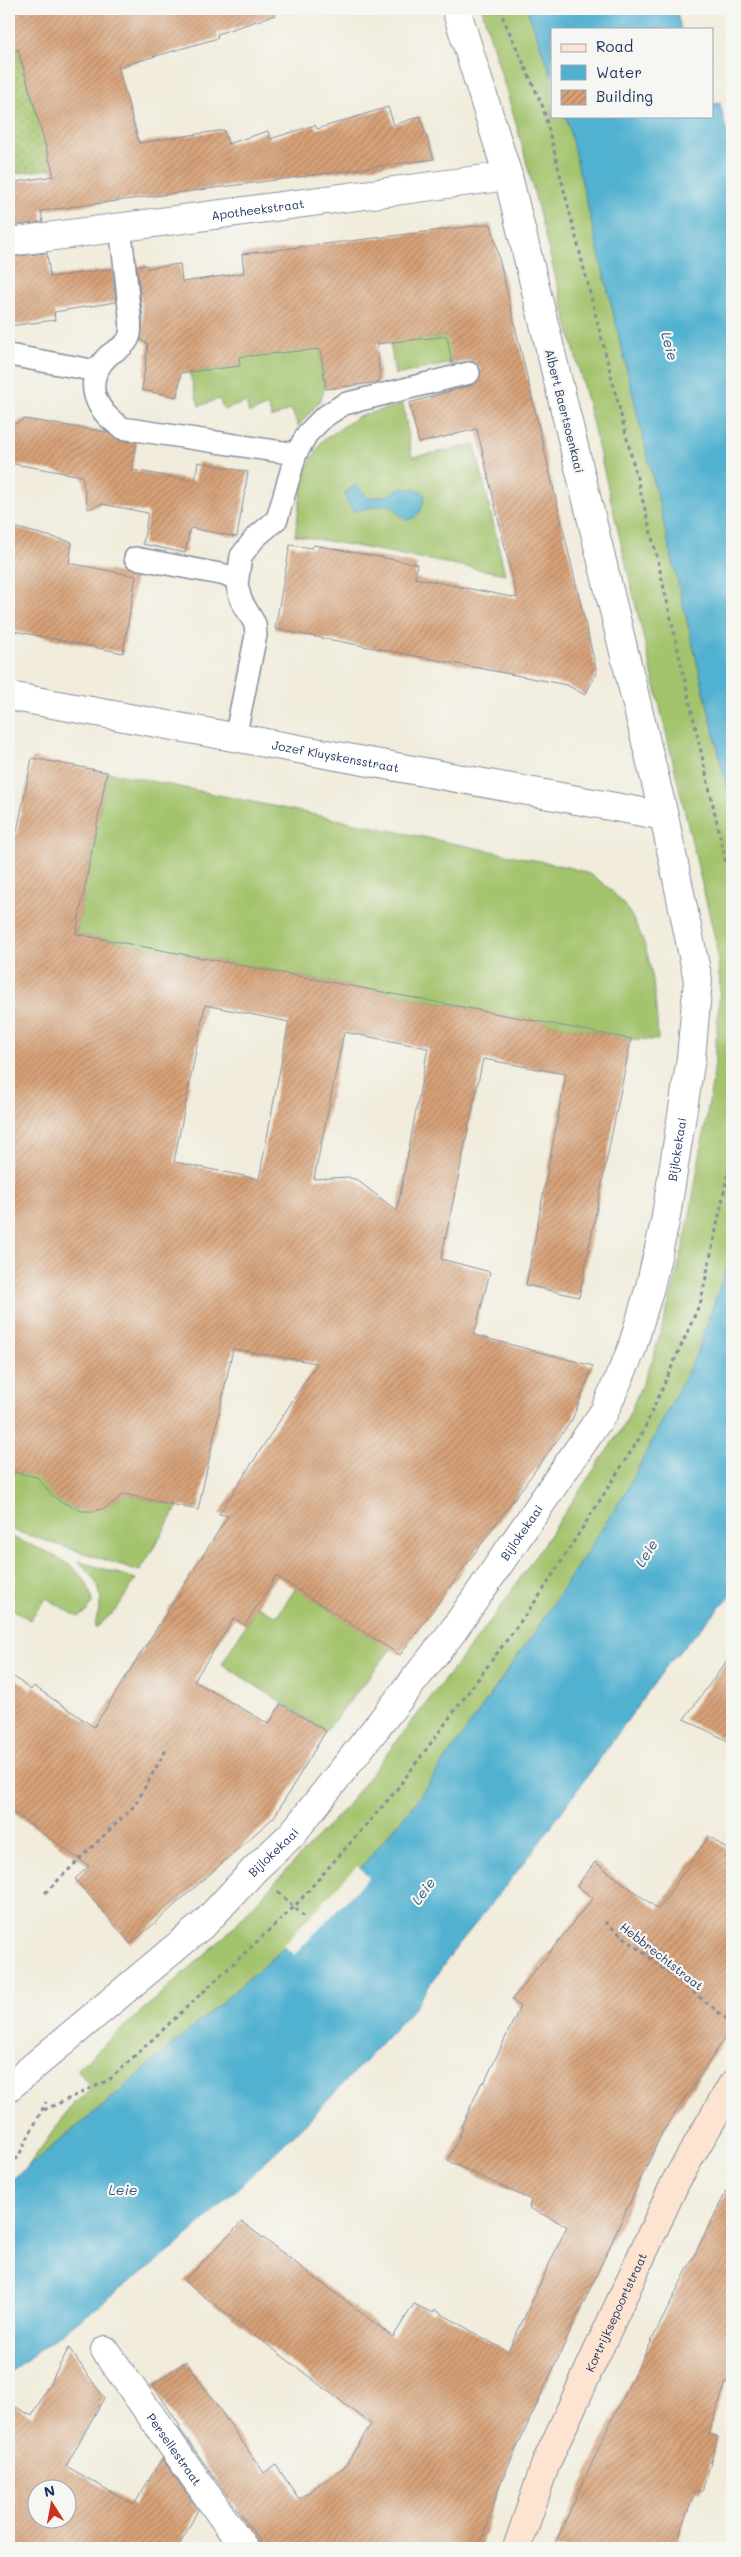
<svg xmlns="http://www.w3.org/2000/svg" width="741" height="2557" font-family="Mali,sans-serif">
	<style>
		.grass { fill: #a3c36c; stroke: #5f7965 }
		.garden { fill: url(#garden-dots); stroke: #5f7965 }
		.water { fill: #51b1d0; stroke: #367097 }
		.pier { fill: #f1ecdb }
		.building { fill: url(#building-hatch); fill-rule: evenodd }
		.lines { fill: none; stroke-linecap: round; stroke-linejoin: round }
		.lane-casing { stroke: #868e9c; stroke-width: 24 }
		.street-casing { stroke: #868e9c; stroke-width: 30 }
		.secondary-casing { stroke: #868e9c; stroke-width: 30 }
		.path { stroke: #868e9c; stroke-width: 3; stroke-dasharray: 4 4; stroke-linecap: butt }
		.lane { stroke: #fff; stroke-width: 21 }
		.street { stroke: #fff; stroke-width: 28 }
		.secondary { stroke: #fde4d1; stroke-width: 28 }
		.labels { text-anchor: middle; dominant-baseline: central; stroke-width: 4.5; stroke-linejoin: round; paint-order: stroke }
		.street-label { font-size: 12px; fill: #1b2f5e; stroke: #f6f6f2 }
		.water-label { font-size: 14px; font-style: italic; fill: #2b5680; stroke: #f6f6f2 }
	</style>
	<defs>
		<pattern id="garden-dots" width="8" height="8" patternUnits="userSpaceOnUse" patternTransform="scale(1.25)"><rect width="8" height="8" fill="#a3c36c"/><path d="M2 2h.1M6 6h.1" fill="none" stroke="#849f5c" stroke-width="1.8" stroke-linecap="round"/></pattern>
		<pattern id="building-hatch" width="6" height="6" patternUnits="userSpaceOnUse" patternTransform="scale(1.25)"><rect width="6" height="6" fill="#d7a177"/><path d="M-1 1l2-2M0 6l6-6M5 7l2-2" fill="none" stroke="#ae8465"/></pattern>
	</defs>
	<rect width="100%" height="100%" fill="#f6f6f2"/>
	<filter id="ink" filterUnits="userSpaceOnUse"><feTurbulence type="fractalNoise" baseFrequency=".02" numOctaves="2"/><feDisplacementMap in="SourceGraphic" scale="10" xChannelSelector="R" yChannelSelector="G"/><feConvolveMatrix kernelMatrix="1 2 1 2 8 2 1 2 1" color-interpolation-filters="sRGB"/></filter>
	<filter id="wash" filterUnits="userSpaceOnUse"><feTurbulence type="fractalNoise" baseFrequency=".0096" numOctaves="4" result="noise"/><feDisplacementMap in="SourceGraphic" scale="20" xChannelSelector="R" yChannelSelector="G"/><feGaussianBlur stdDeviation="1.12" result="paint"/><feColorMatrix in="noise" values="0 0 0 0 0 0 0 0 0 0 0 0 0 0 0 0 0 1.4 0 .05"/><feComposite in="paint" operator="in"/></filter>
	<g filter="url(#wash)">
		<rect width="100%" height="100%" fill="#f1ecdb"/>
		<path class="grass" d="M482,9H527L552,77V116H566L567,119L732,808V1241L729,1260L697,1353L626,1492L534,1633L415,1803L362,1866L284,1948L107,2102L28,2166L72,2105L92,2089L77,2069L222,1939L343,1810L495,1615L625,1424L653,1358L672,1293L688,1226L714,1072L720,985L716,943L593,425L521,141Z
			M234,327L320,349C327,394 330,392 298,426L291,409L272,418L268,406L249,413L246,402L224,410L219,399L199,406L189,372L240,366Z
			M447,336L466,360L395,375L390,342Z
			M403,404L412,457L475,445L505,574L295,535L304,473L322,441L357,417Z
			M107,772L554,864C566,867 584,870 594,877C650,914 655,979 658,1040L631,1039L76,934Z
			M9,1471L41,1477C58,1514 94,1520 124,1494L178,1506L140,1571L9,1529Z
			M9,1536C40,1550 90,1563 92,1603L87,1612L78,1617L46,1598L30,1620L9,1607Z
			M78,1561L136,1579L116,1610L96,1628C94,1621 98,1617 99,1609C105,1589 92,1575 78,1561Z
			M296,1588L391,1649L326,1731L222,1664L257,1606L277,1616Z"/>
		<path class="garden" d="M18,49L53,169L9,174V52Z"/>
		<path class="water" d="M527,9H676L681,29H552V77Z
			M720,103L732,156V808L566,116H712V104Z
			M357,485L368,498L390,495L398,489L406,488L421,491L425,495C423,508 420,518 405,520L392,506L386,505L353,511L346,500L345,492Z
			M732,1241V1594L668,1664L531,1854L452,1953L413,2009L314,2115L176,2247L9,2373V2182L107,2102L284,1948L362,1866L415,1803L534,1633L626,1492L697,1353L729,1260Z"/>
		<path class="pier" d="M357,1866L369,1877L294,1955L283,1945Z"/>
		<g id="blocks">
			<path class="building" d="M9,9H274L275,15L217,34L218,38L118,67L139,143L224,130L228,144L268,131L270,139L315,125L317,129L388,107L394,125L420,116L434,159L41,211L43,222L9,226V183L54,176L18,49L9,52Z
				M491,224L597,673L585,695L567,685L275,629L290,545L312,548L314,545L417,564L415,578L517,598L477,429L419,443L409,403L472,385L481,376V370L473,361L452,364L447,336L377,344L380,382L326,389L320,349L239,357L240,366L181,373L177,397L142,390L148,344L141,340L143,320L137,266L147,265V268L180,264L182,282L244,273L242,254Z
				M47,253L50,277L112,269L116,302L54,312L55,320L9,326V257Z
				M24,419L107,432L120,440L137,443L132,470L195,481L198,462L248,472L237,537L190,528L185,553L143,544L148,513L102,504L88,509L82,476L9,463V427Z
				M9,526L72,542L69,563L136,576L123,653L9,630Z
				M32,758L107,772L76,934L631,1039L579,1297L526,1285L566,1074L483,1059L441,1259L490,1272L474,1335L593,1366L572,1420L400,1655L276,1576L245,1625L234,1618L194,1681L269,1724L281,1704L326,1731L274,1817L131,1944L75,1879L89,1866L9,1809V1673L31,1690L34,1686L94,1727L228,1516L219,1514L317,1363L233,1349L198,1510L124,1494L105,1508L94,1511H82L61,1502L52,1495L37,1477L9,1471V870ZM205,1005L289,1022L259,1179L174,1162ZM344,1032L428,1048L397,1211L357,1180L348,1177L314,1179Z
				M732,1654V1743L684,1719Z
				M709,1836L732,1853V2027L662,2133L500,2484L480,2548H265L179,2428L180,2426L153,2385L186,2361L264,2473L276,2465L299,2499L345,2466L371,2424L184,2281L242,2222L393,2337L414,2304L433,2313L435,2310L508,2352L567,2226L529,2208L531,2200L448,2161L463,2128L461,2127L482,2082L484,2083L520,2007L512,1999L593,1898L577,1886L595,1862L658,1909Z
				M732,2180V2376L726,2383L708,2434L718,2437L702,2492L696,2490L682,2526L676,2548H553L608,2428Z
				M69,2348L104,2398L66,2466L134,2505L162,2458L198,2510L178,2548H9V2403L32,2416ZM38,2490H68V2520H38Z"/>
		</g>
	</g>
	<g filter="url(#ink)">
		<use href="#blocks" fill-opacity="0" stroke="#868e9c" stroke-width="1"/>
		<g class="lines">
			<defs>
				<path id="lane" d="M120,226C123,251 126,275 128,299C129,310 132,323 130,334C127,348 114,349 106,358C82,384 96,411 122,428L296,454
					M9,355L97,371
					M135,558L236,577
					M235,738L256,635L255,624L241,600L237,585L241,556L255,538L277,519L296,454L307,434L324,417L344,404L469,373"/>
				<g id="street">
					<path id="s1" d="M9,242L508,176"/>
					<path id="s2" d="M9,696L664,816"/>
					<path id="s3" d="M9,2087L206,1922L255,1869L292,1834L453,1631L604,1412L631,1351L650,1287L665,1222L691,1058L698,980L664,816L508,176L456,9"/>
					<path id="s4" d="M105,2350L244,2548"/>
				</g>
				<g id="secondary">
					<path id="s5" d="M517,2548L546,2463L676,2181L732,2085"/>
				</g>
			</defs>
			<use href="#lane" class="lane-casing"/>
			<use href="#street" class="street-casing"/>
			<use href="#secondary" class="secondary-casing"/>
			<path class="path" d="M499,9L543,107L657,557L732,889
				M278,1892L306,1918
				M45,1893L135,1805L167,1748
				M605,1922L732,2023
				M44,2110L109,2080L294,1907L394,1793L540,1595L642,1434L701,1301L732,1154
				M9,2165L18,2157L46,2102"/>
			<use href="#lane" class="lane"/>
			<use href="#street" class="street"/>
			<use href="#secondary" class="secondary"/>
		</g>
	</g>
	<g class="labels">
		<g class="street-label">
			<text stroke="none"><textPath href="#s1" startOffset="251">Apotheekstraat</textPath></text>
			<text transform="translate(565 411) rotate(76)">Albert Baertsoenkaai</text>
			<text stroke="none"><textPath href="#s2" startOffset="332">Jozef Kluyskensstraat</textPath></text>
			<text stroke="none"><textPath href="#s3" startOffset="1179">Bijlokekaai</textPath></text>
			<text stroke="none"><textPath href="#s3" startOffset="759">Bijlokekaai</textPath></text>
			<text stroke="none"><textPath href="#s3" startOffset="354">Bijlokekaai</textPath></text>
			<text transform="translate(662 1956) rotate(38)">Hebbrechtstraat</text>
			<text stroke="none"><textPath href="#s5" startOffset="256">Kortrijksepoortstraat</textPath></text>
			<text stroke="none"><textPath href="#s4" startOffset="121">Persellestraat</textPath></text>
		</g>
		<g class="water-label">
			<text transform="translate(670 346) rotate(75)">Leie</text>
			<text transform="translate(646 1553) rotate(-58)">Leie</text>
			<text transform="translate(423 1891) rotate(-54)">Leie</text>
			<text x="123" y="2189">Leie</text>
		</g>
	</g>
	<rect width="741" height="2557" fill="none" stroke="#f6f6f2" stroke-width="30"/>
	<rect x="551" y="28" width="162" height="90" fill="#f6f6f2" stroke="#9ea6b7"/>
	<rect x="561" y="44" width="25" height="8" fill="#fde4d1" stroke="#9ea6b7"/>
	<text x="596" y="52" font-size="15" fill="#1b2f5e">Road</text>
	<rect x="561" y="65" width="25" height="15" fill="#51b1d0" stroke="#9ea6b7"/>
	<text x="596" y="78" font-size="15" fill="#1b2f5e">Water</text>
	<rect x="561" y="90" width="25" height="15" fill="url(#building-hatch)" stroke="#9ea6b7"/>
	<text x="596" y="102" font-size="15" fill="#1b2f5e">Building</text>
	<g transform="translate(52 2504) rotate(349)"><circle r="24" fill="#f6f6f2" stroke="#9ea6b7"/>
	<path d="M0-4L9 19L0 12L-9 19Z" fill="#c8321e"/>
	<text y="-8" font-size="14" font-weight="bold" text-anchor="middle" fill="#1b2f5e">N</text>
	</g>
</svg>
